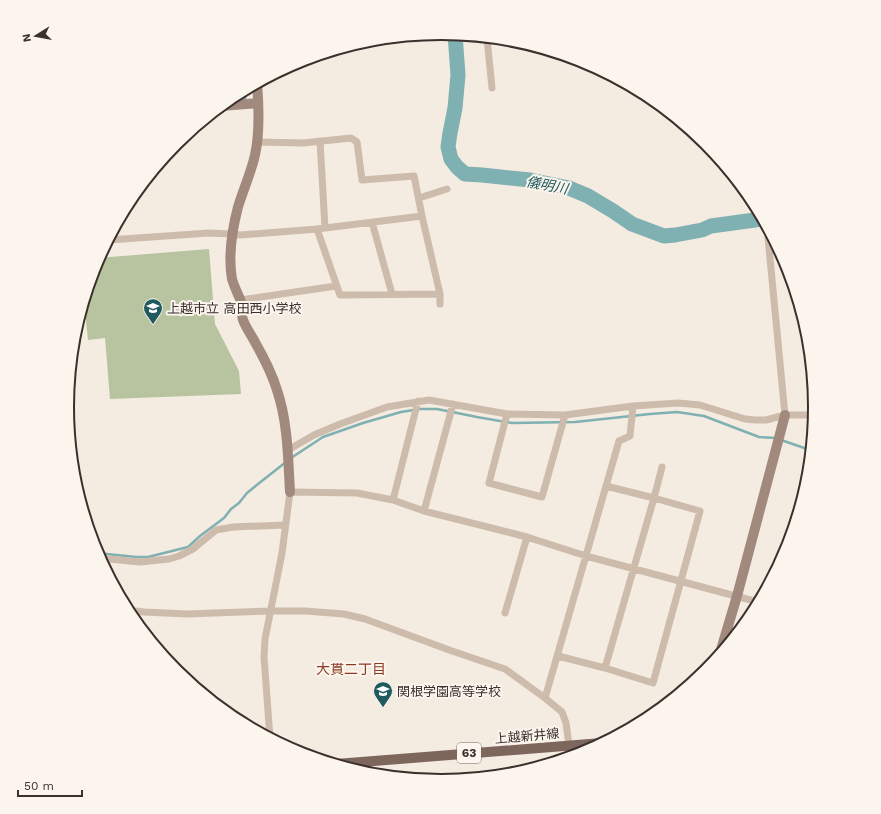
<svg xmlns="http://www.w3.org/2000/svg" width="881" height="814" font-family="'Work Sans','Noto Sans JP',sans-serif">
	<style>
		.green { fill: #b8c4a0 }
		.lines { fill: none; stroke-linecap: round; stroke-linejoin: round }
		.stream { stroke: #7fb0b2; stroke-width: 2.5 }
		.canal { stroke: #7fb0b2; stroke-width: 9 }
		.river { stroke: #7fb0b2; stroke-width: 15 }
		.street { stroke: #cdbbac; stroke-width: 7 }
		.secondary { stroke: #a18a7d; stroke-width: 10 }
		.primary { stroke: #7d675c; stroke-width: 10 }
		.labels { text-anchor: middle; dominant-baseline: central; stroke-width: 4; stroke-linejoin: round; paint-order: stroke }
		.shield { fill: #fbf5ee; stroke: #756b66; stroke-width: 1 }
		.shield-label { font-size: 12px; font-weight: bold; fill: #3b302b }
		.poi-label { font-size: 13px; fill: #3b302b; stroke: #fbf5ee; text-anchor: start }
		.street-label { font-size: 13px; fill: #3b302b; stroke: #fbf5ee }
		.water-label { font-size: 14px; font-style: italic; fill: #1f5a5e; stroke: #fbf5ee }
		.neighbourhood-label { font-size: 14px; fill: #8c3b22; stroke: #fbf5ee }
		.rim { fill: none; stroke: #3b302b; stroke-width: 2 }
	</style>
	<rect width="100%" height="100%" fill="#f4ebe1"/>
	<path class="green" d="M209,249L215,324L239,371L241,394L110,399L105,338L88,340L84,301L95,264L98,258Z"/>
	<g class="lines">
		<path class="stream" d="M781,440L810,450
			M291,458L323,437L363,423L401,412L420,409H437L477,417L512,423L575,422L650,414L677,412L704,416L759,437L776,438
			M97,553L136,557H148L188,547L200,536L224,518L231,509L239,503L247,493L258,484L286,462"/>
		<path class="canal" d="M241,91L242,100"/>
		<path class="river" d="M455,34L458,75L455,108L450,133L448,147L451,159L457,167L465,174L482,175L530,180L569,188L588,196L613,211L632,224L664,236L675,235L702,230L711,226L762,219"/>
		<path class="street" d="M487,38L492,88
			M320,141L325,228
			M419,198L447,189
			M372,222L392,294
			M767,227L785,415
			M317,229L340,295L440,294L422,216
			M108,240L209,233L232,234L240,235L317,229L422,216L414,176L362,180L357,142L351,138L303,143L257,142
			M440,294V304
			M240,300L336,286
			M507,414L489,483L542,497L565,415
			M288,450L314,435L340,424L387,407L429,400L507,414L565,415L633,406L678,403L700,405L745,419L755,420H766L785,415H814
			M393,500L418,401
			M424,511L453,404
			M99,558L140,562L169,559L179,556L193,549L216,530L233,527L285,525
			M127,610L144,612L187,614L271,611H305L344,614L365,619L452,651L505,669L545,698L562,712L566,723L569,745
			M505,613L527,537
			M558,656L605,668L653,683L700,511L654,498L606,486
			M605,668L654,498L662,467
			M545,698L619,441L630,436L633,406
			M270,738L264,657L265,639L282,553L290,492L357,493L393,500L424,511L527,537L586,556L758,602"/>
		<path class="secondary" d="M257,83C259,107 260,132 255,155C251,173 243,190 238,207C232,230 228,256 232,279C234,286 237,292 240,299C242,305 241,313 243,320C246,328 252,336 256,344C264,358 272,374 277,390C288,423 288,458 290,492
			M221,106L258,103
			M720,653L737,596L785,415"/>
		<path class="primary" d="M336,764L602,743"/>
	</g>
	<defs>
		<symbol id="school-pin" viewBox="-11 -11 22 30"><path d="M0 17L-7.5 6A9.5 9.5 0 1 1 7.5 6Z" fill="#1f5a5e" stroke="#fbf5ee"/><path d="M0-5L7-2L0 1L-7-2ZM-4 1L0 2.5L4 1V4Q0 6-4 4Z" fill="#fff"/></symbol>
	</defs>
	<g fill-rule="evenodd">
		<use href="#school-pin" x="142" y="297" width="22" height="30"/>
		<use href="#school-pin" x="372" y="680" width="22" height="30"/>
	</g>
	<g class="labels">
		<rect class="shield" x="457" y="743" width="24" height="20" rx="3"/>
		<g class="shield-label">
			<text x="469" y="753">63</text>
		</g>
		<g class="poi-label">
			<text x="167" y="308">上越市立 高田西小学校</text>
			<text x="397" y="691">関根学園高等学校</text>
		</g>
		<g class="street-label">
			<text transform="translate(527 736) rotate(-5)">上越新井線</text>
		</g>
		<g class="water-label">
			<text transform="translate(547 185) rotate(11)">儀明川</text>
		</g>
		<g class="neighbourhood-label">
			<text x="351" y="669">大貫二丁目</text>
		</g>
	</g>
	<path d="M0 0H881V814H0ZM74 407a367 367 0 1 1 734 0a367 367 0 1 1-734 0Z" fill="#fbf5ee" fill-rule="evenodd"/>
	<path class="rim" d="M74 407a367 367 0 1 1 734 0a367 367 0 1 1-734 0Z"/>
	<g transform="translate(36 36) rotate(259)" stroke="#fbf5ee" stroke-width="3" paint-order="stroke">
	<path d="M0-3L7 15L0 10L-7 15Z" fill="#3b302b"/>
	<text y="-6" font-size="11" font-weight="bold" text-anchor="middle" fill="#3b302b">N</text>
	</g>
	<path d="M18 790v6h64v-6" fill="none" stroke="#3b302b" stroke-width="2"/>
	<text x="24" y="790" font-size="12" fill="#3b302b" stroke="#fbf5ee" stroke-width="3" paint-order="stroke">50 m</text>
</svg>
